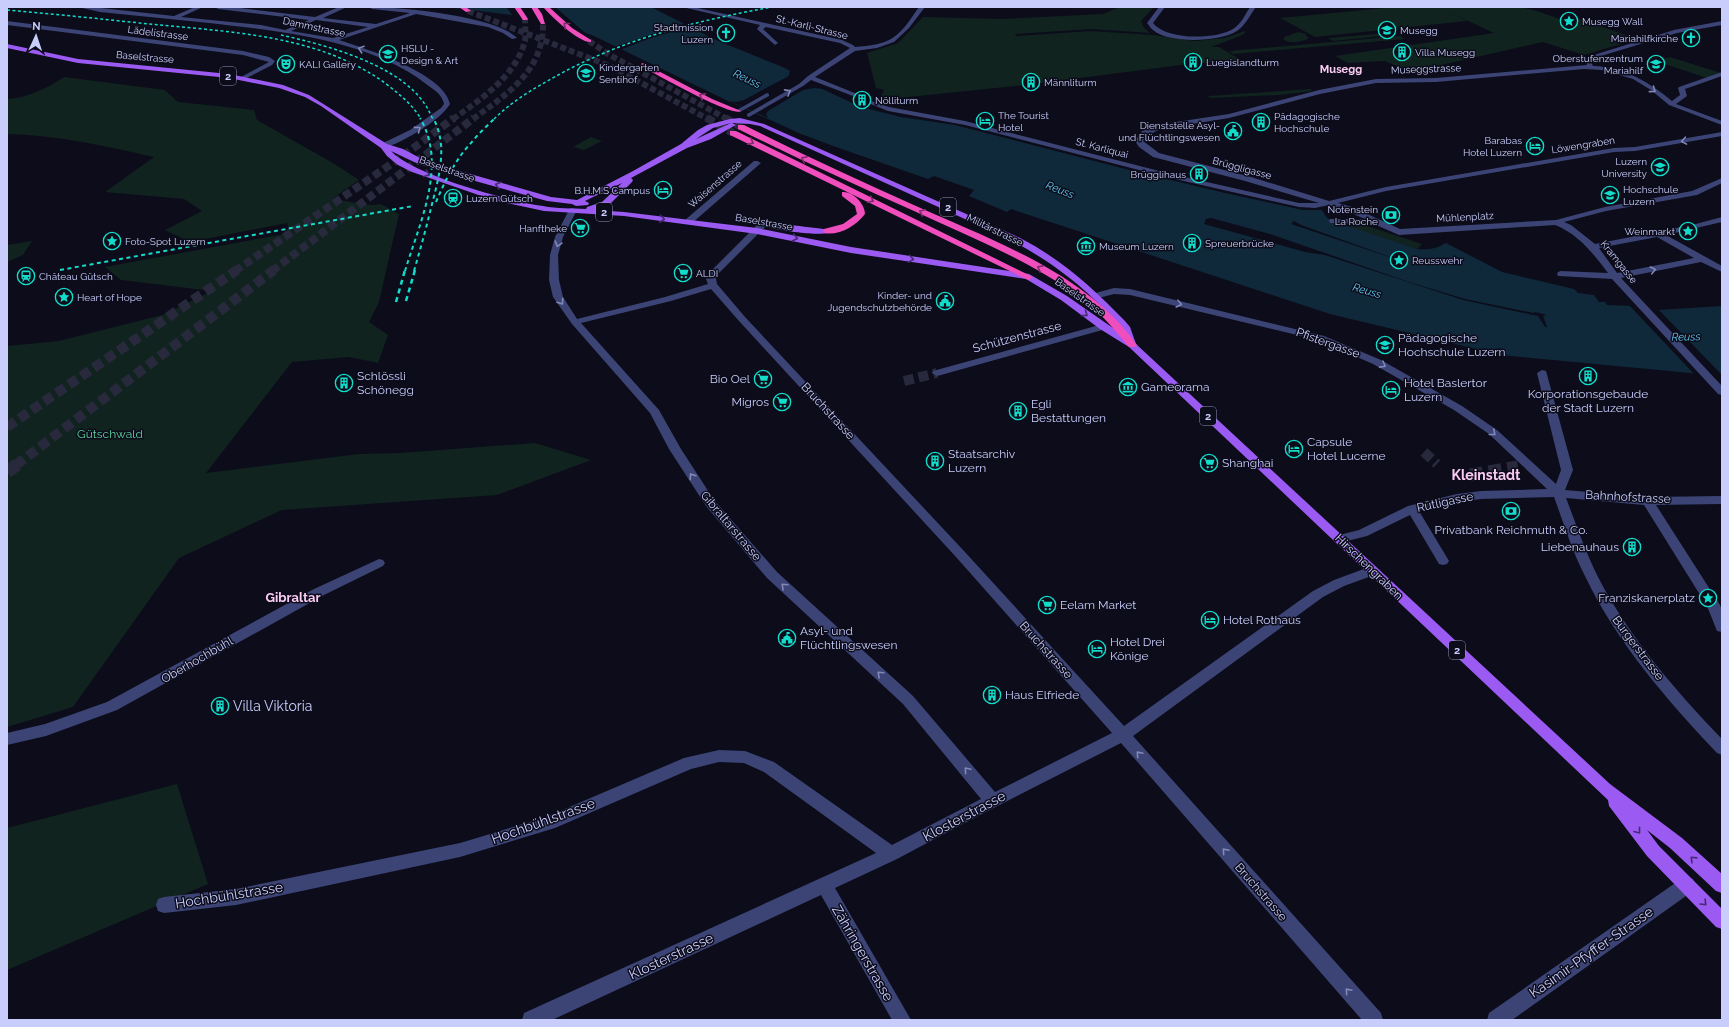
<svg xmlns="http://www.w3.org/2000/svg" width="1729" height="1027" font-family="Raleway,sans-serif">
	<style>
		.green { fill: #10231f }
		.water { fill: #0f293b; fill-rule: evenodd }
		.pier { fill: #0c0c1a }
		.lines { fill: none; stroke-linecap: round; stroke-linejoin: round }
		.minor-tunnel-far2 { stroke: #28293c; stroke-width: 6; stroke-dasharray: 6 3; stroke-linecap: butt }
		.minor-tunnel-far1 { stroke: #28293c; stroke-width: 10; stroke-dasharray: 10 5; stroke-linecap: butt }
		.minor-tunnel { stroke: #28293c; stroke-width: 13; stroke-dasharray: 13 6; stroke-linecap: butt }
		.highway-tunnel-far3 { stroke: #28293c; stroke-width: 6; stroke-dasharray: 6 3; stroke-linecap: butt }
		.highway-tunnel-far2 { stroke: #28293c; stroke-width: 8; stroke-dasharray: 8 4; stroke-linecap: butt }
		.highway-tunnel-far1 { stroke: #28293c; stroke-width: 10; stroke-dasharray: 10 5; stroke-linecap: butt }
		.highway-tunnel { stroke: #28293c; stroke-width: 13; stroke-dasharray: 13 6; stroke-linecap: butt }
		.minor { fill: #3b4475; fill-rule: evenodd }
		.major { fill: #9b5af1; fill-rule: evenodd }
		.highway { fill: #f04ebc; fill-rule: evenodd }
		.rail-far2 { stroke: #12ddca; stroke-width: 1.5; stroke-dasharray: 3 2.5; stroke-linecap: butt }
		.rail-far1 { stroke: #12ddca; stroke-width: 2; stroke-dasharray: 4 3.5; stroke-linecap: butt }
		.rail { stroke: #12ddca; stroke-width: 2.5; stroke-dasharray: 5 4; stroke-linecap: butt }
		.oneway { stroke: #7e2d6b }
		.oneway2 { stroke: #8288b8 }
		.oneway3 { stroke: #452b70 }
		.labels { text-anchor: middle; dominant-baseline: central; stroke-width: 3; stroke-linejoin: round; paint-order: stroke }
		.far-poi-label { font-size: 10px; fill: #c9cdfb; stroke: #0c0c1a; text-anchor: start }
		.far-street-label { font-size: 10px; fill: #c9cdfb; stroke: #0c0c1a }
		.far-neighbourhood-label { font-size: 11px; font-weight: bold; fill: #fbcbf3; stroke: #0c0c1a }
		.shield { fill: #0c0c1a; stroke: #9093b8; stroke-width: 1 }
		.shield-label { font-size: 11px; font-weight: bold; fill: #c9cdfb }
		.far-water-label { font-size: 11px; font-style: italic; fill: #60cbf2; stroke: #0c0c1a }
		.street-label { font-size: 12px; fill: #c9cdfb; stroke: #0c0c1a }
		.poi-label { font-size: 12px; fill: #c9cdfb; stroke: #0c0c1a; text-anchor: start }
		.park-label { font-size: 12px; fill: #5dd39e; stroke: #0c0c1a }
		.neighbourhood-label { font-size: 13px; font-weight: bold; fill: #fbcbf3; stroke: #0c0c1a }
		.quarter-label { font-size: 14px; font-weight: bold; fill: #fbcbf3; stroke: #0c0c1a }
		.near-poi-label { font-size: 14px; fill: #c9cdfb; stroke: #0c0c1a; text-anchor: start }
		.near-street-label { font-size: 14px; fill: #c9cdfb; stroke: #0c0c1a }
	</style>
	<rect width="100%" height="100%" fill="#0c0c1a"/>
	<path class="green" d="M1120,7H1154L1141,21L1144,28L1150,33L1091,29L1015,34L1016,36L1091,31L1153,35L1195,41L1225,38L1245,31V33L1240,36L1211,47H1219L1241,60L1203,63L1197,59L1185,61L1189,64L1041,83L1037,80L1023,81L1026,85L879,100L884,90L876,88L867,53L898,43L923,17L1002,19L1103,14Z
		M1396,7H1521L1540,12L1565,21L1580,19L1637,39L1584,55L1543,42L1410,72L1385,61L1348,63L1335,56L1494,33L1449,12L1467,21L1315,37L1280,18Z
		M1298,32L1306,34V36L1309,38C1304,42 1290,44 1284,40V37Z
		M1388,33L1392,35L1333,41L1328,38Z
		M1400,36L1405,39L1233,54L1229,51Z
		M1670,57L1721,73L1707,78L1656,61Z
		M64,77L165,90L178,102L254,110L257,120L333,163L359,180L332,199L371,205L381,204L399,214L379,302L369,322L388,335L378,363L349,357L292,362L206,473L359,454L400,453L535,443L591,460L497,495L282,510L179,558L73,707L7,727V346L59,341L162,315L212,291L121,280L105,267L290,233L287,223L190,242L165,230L202,211L184,199L105,192L154,157C106,146 56,135 7,134V99C27,98 48,88 64,77Z
		M1311,89L1312,91L1280,95L1210,98L1208,96Z
		M591,137L602,141L584,150L573,147Z
		M1355,222L1422,244L1417,249L1348,227Z
		M32,241L23,255L7,262V245Z
		M177,784L208,884L7,970V828Z"/>
	<path class="water" d="M446,7H651L716,40L785,68L816,86L861,107L901,117L955,125L1129,170L1225,193L1303,210H1322L1327,218L1333,221L1417,249C1428,250 1436,249 1446,243L1502,272L1574,289L1578,293L1594,295L1599,302H1605L1607,305L1634,306L1658,310L1722,306V376L1501,355L1330,314L1011,209L1007,212L969,196L974,190L934,176L928,179L836,147L801,134L728,101L594,36L566,26L528,17ZM1211,218L1270,234L1409,282L1465,299L1534,313L1535,312L1547,315L1543,316L1547,327H1545L1538,316L1463,300L1325,255L1305,252L1204,224L1206,219ZM1294,221L1301,225L1407,263L1291,224Z"/>
	<path class="pier" d="M506,7H555L590,37L566,28L514,17Z
		M686,23L691,26L648,39L620,50L614,47Z
		M790,70L825,89L814,88L803,90L768,111L766,114L768,118L729,101L736,102L744,100L787,77L789,75Z
		M1629,305L1656,307L1722,375V377L1695,375Z"/>
	<g class="lines">
		<path class="minor-tunnel-far2" d="M855,95L871,103"/>
		<path class="minor-tunnel-far1" d="M904,381L937,373
			M1424,452L1437,464"/>
		<path class="minor-tunnel" d="M1470,475L1518,467"/>
		<path class="highway-tunnel-far3" d="M468,11L610,66L708,119
			M589,41L608,54L727,119
			M453,119C481,99 515,77 525,41C526,34 525,26 525,19
			M473,119C507,94 544,71 543,23"/>
		<path class="highway-tunnel-far2" d="M707,118L733,133
			M725,118L741,127
			M235,271L400,158L454,118
			M272,271L474,118"/>
		<path class="highway-tunnel-far1" d="M7,427L237,270
			M16,465L274,270"/>
		<path class="highway-tunnel" d="M7,472L18,464"/>
		<path class="minor" d="M78,7H92L174,16L195,7H203L181,17L261,25L285,30L309,20L218,9L215,7H232L315,17L339,7H347L323,18L376,24L410,13L372,9L369,7C401,7 496,16 517,38L512,39L503,33L488,27L416,14L339,40C366,49 444,73 450,104C441,120 402,143 384,148L380,146L381,144L410,130L441,108L444,104C442,94 434,90 426,84C370,40 278,31 209,23C173,19 136,16 100,12ZM316,20L368,27L333,38L291,31Z
			M682,7H693L842,40L853,45L855,47C866,46 879,45 889,40C902,34 911,18 919,7H925L909,28L894,42L877,48L855,51L815,77L857,94V96H853L811,80L803,86L749,117L747,116V114L799,84L808,76L850,48L840,43L766,27L763,29L778,43L775,45L758,30L757,29L760,25Z
			M1159,7H1165L1153,23C1166,40 1215,40 1233,29C1241,24 1245,15 1250,7H1256C1250,15 1245,26 1237,31C1220,42 1169,44 1153,30C1151,29 1149,25 1147,23Z
			M7,21L243,51L269,57L275,61L272,65L243,80L241,79V77L269,62L243,55L7,25Z
			M1722,21V25L1677,33L1601,56L1591,62L1593,66C1624,67 1649,82 1672,101L1680,95L1678,88L1679,87L1722,72V76L1685,89L1687,96L1676,104L1722,121V125L1669,105L1651,90L1633,79L1602,70L1584,69L1436,82L1376,83L1320,94L1229,118L1161,129L1148,135L1143,141L1159,153L1251,177L1329,201L1386,187L1614,148L1635,147L1722,132V136L1635,151L1614,152L1386,191L1338,203L1352,207L1400,229L1556,220L1605,207L1692,191L1722,178V183L1697,195L1606,211L1564,222L1571,225L1595,244L1692,225L1722,217V222L1666,235L1722,266V272L1701,262L1621,278L1722,386V395L1718,394L1612,279L1558,276L1557,274L1558,272L1561,271L1608,273C1593,253 1578,234 1555,225L1399,235L1374,224L1333,223H1330L1329,221L1330,219H1365L1346,211L1329,205L1315,208L1299,207L1166,177L965,125L888,111L868,103L871,101L889,107L965,121L1167,173L1299,203H1319L1245,181L1153,157L1139,147L1135,141L1142,131L1156,125L1229,114L1319,90L1376,79L1436,78L1587,65L1586,60L1597,54L1674,30ZM1657,237L1694,258L1617,273L1599,248Z
			M767,93L769,94V96L740,112L735,111Z
			M754,161H757L761,163L691,224H685L684,222L685,220Z
			M570,208H573L577,210L563,237L558,255L559,280L563,297L577,319L665,297L708,284L706,279L710,272L759,223H765L766,225L765,227L717,275L716,279L717,284L745,317L964,551L1124,726L1313,591L1334,580L1372,566L1377,568L1378,571L1377,574L1344,586L1323,597L1133,736L1381,1013L1383,1020H1362L1121,743L974,818L897,859L835,888L911,1020H892L821,895L552,1020H522L524,1013L876,853L764,772L744,763L719,762L691,769L555,828L460,857L236,905L164,913L158,911L156,905L158,899L164,897L236,889L460,843L546,817L684,758L719,750L745,751L774,762L892,845L981,799L903,704L767,578L706,506L669,449L650,413L572,324L553,297L549,280L550,255L555,237ZM711,289L739,321L956,557L1112,733L995,792L913,696L777,572L714,500L681,449L659,410L581,323L671,301Z
			M1114,288L1130,289L1324,336L1381,360L1462,406L1497,430L1556,484L1561,470L1537,373L1542,370L1546,371L1573,470L1565,490L1648,497L1722,496V504L1656,505L1720,605L1722,611V632L1717,631L1707,606L1644,505L1566,498C1576,524 1585,551 1598,577C1629,637 1675,690 1722,739V755L1717,753C1667,700 1617,643 1585,576C1572,551 1564,524 1554,497L1481,499L1457,502L1419,511L1449,561L1447,564L1443,565L1439,564L1410,515L1367,536L1339,543L1335,542L1333,539L1335,536L1359,530L1408,506L1457,494L1481,491L1547,489L1489,434L1454,410L1373,364L1318,340L1130,295L1114,294L1095,299L1090,296L1092,294Z
			M1103,324L1106,325L1108,327L1106,329L941,375L937,376L932,373L933,371Z
			M379,559L383,560L385,563L383,566L324,595L117,710L46,736L7,745V733L45,724L107,702L314,589Z
			M1687,877L1693,879L1695,885L1693,891L1512,1020H1487L1489,1013L1681,879Z"/>
		<path class="major" d="M7,44L78,59L229,74L283,85L309,95L387,144L403,149L420,158L449,168L551,197L577,200L633,171L681,144L698,130L707,125L730,119L740,118L764,124L1020,238C1061,259 1093,288 1125,321L1130,327L1136,344L1610,784L1682,838L1722,874V893L1716,891L1670,848L1647,830L1659,846L1722,909V929L1716,927L1647,856L1609,806L1608,800L1129,347L1100,329L1061,300L1026,279L851,253L757,234L624,216L544,211L493,200L412,172L398,165L387,156L381,148L321,106L305,97L279,88L229,78L78,63L7,48ZM731,123L696,139L713,128ZM732,123L750,124L760,126L989,230C1032,249 1068,273 1101,306C1110,316 1119,323 1123,335L1067,296L1029,274L851,247L757,228L624,212L596,210L608,206L632,182L633,180L631,178L687,148L711,139L734,126L736,125ZM391,151L414,162L443,172L547,201L572,204L576,206L588,205L589,203L585,201L587,200L622,183L602,202L587,207L586,209C572,208 557,209 543,206C509,201 413,175 391,151Z
			M774,223C782,225 828,228 831,231C823,238 782,230 771,228L770,226L771,224Z"/>
		<path class="highway" d="M459,7H466L471,11L466,12Z
			M514,7H520L528,19L527,20H523Z
			M531,7H537L542,14L545,24H541Z
			M543,7H549L572,28L591,40V42C579,43 551,16 543,7Z
			M643,63L712,99L741,111C733,118 654,73 641,66V64Z
			M738,125H744C801,154 858,180 916,206C994,241 1086,273 1137,345L1135,347H1129C1117,333 1106,319 1092,307C1040,264 974,239 914,211C855,185 796,158 738,129Z
			M730,131H736L1033,277L1029,280L1026,279L730,135Z
			M842,192C853,191 865,204 865,214C856,226 839,236 824,233L823,231L824,229L843,224L857,214L855,206L842,196Z"/>
		<path class="rail-far2" d="M7,10C54,14 102,19 149,24C229,32 317,34 385,83C399,94 412,104 421,119
			M281,35C326,45 397,64 424,103C428,108 430,114 433,119
			M494,119C510,103 531,90 551,79C619,40 695,21 772,7"/>
		<path class="rail-far1" d="M436,202C445,181 455,160 471,143C478,134 487,126 495,118
			M60,270L413,206
			M405,271C419,224 448,165 420,118
			M414,271C420,250 426,229 431,208C438,180 449,146 433,118"/>
		<path class="rail" d="M406,301L415,270
			M396,302L405,270"/>
	</g>
	<defs><path id="oneway-chevron" d="M-2-3.5L2.5 0L-2 3.5" fill="none" stroke-width="1.6" stroke-linecap="round" stroke-linejoin="round"/></defs>
	<g class="oneway">
		<use href="#oneway-chevron" transform="translate(566 25) rotate(-141)"/>
		<use href="#oneway-chevron" transform="translate(702 96) rotate(-152)"/>
		<use href="#oneway-chevron" transform="translate(751 142) rotate(27)"/>
		<use href="#oneway-chevron" transform="translate(804 159) rotate(-154)"/>
		<use href="#oneway-chevron" transform="translate(871 200) rotate(26)"/>
		<use href="#oneway-chevron" transform="translate(922 212) rotate(-155)"/>
		<use href="#oneway-chevron" transform="translate(1040 268) rotate(-152)"/>
	</g>
	<g class="oneway2">
		<use href="#oneway-chevron" transform="translate(361 49) rotate(-161)"/>
		<use href="#oneway-chevron" transform="translate(1653 90) rotate(36)"/>
		<use href="#oneway-chevron" transform="translate(788 92) rotate(-29)"/>
		<use href="#oneway-chevron" transform="translate(418 129) rotate(-37)"/>
		<use href="#oneway-chevron" transform="translate(1684 141) rotate(170)"/>
		<use href="#oneway-chevron" transform="translate(558 244) rotate(106)"/>
		<use href="#oneway-chevron" transform="translate(1653 270) rotate(-12)"/>
		<use href="#oneway-chevron" transform="translate(561 302) rotate(56)"/>
		<use href="#oneway-chevron" transform="translate(1179 304) rotate(14)"/>
		<use href="#oneway-chevron" transform="translate(1383 365) rotate(29)"/>
		<use href="#oneway-chevron" transform="translate(1493 433) rotate(39)"/>
		<use href="#oneway-chevron" transform="translate(692 476) rotate(-123)"/>
		<use href="#oneway-chevron" transform="translate(784 586) rotate(-137)"/>
		<use href="#oneway-chevron" transform="translate(880 674) rotate(-137)"/>
		<use href="#oneway-chevron" transform="translate(1139 754) rotate(-131)"/>
		<use href="#oneway-chevron" transform="translate(967 770) rotate(-130)"/>
		<use href="#oneway-chevron" transform="translate(1225 851) rotate(-131)"/>
		<use href="#oneway-chevron" transform="translate(1348 991) rotate(-131)"/>
	</g>
	<g class="oneway3">
		<use href="#oneway-chevron" transform="translate(427 174) rotate(20)"/>
		<use href="#oneway-chevron" transform="translate(498 185) rotate(-164)"/>
		<use href="#oneway-chevron" transform="translate(662 219) rotate(7)"/>
		<use href="#oneway-chevron" transform="translate(795 238) rotate(12)"/>
		<use href="#oneway-chevron" transform="translate(911 259) rotate(8)"/>
		<use href="#oneway-chevron" transform="translate(1085 314) rotate(36)"/>
		<use href="#oneway-chevron" transform="translate(1638 831) rotate(52)"/>
		<use href="#oneway-chevron" transform="translate(1693 859) rotate(-136)"/>
		<use href="#oneway-chevron" transform="translate(1704 903) rotate(46)"/>
	</g>
	<defs>
		<symbol id="sight-ring" viewBox="-11 -11 22 22"><circle r="9.5" fill="#0c0c1a" stroke="#12ddca" stroke-width="1.5"/><path d="M0-6L1.8-2.2L6-1.7L2.9 1.2L3.7 5.4L0 3.3L-3.7 5.4L-2.9 1.2L-6-1.7L-1.8-2.2Z" fill="#12ddca"/></symbol>
		<symbol id="school-ring" viewBox="-11 -11 22 22"><circle r="9.5" fill="#0c0c1a" stroke="#12ddca" stroke-width="1.5"/><path d="M0-5L7-2L0 1L-7-2ZM-4 1L0 2.5L4 1V4Q0 6-4 4Z" fill="#12ddca"/></symbol>
		<symbol id="church-ring" viewBox="-11 -11 22 22"><circle r="9.5" fill="#0c0c1a" stroke="#12ddca" stroke-width="1.5"/><path d="M-1.2-6h2.4v3.5h3.3v2.4h-3.3V6h-2.4V-.1h-3.3v-2.4h3.3Z" fill="#12ddca"/></symbol>
		<symbol id="building-ring" viewBox="-11 -11 22 22"><circle r="9.5" fill="#0c0c1a" stroke="#12ddca" stroke-width="1.5"/><path d="M-4-6H4V6H1V3H-1V6H-4ZM-2.5-4.3h1.7v1.8h-1.7ZM.8-4.3h1.7v1.8H.8ZM-2.5-1h1.7V.8h-1.7ZM.8-1h1.7V.8H.8Z" fill="#12ddca"/></symbol>
		<symbol id="university-ring" viewBox="-11 -11 22 22"><circle r="9.5" fill="#0c0c1a" stroke="#12ddca" stroke-width="1.5"/><path d="M0-5L7-2L0 1L-7-2ZM-4 1L0 2.5L4 1V4Q0 6-4 4Z" fill="#12ddca"/></symbol>
		<symbol id="theatre-ring" viewBox="-11 -11 22 22"><circle r="9.5" fill="#0c0c1a" stroke="#12ddca" stroke-width="1.5"/><path d="M-5-5.5Q0-4 5-5.5V0Q5 5 0 6Q-5 5-5 0ZM-3.3-2.5H-1v1.5H-3.3ZM1-2.5H3.3v1.5H1ZM-2.8 1Q0 5.5 2.8 1Z" fill="#12ddca"/></symbol>
		<symbol id="hotel-ring" viewBox="-11 -11 22 22"><circle r="9.5" fill="#0c0c1a" stroke="#12ddca" stroke-width="1.5"/><path d="M-6-4.5h1.5V1H6V5H4.5V3h-9V5H-6ZM-4 0a1.8 1.8 0 1 1 3.6 0ZM.5 0V-2.5h3Q6-2.5 6 0Z" fill="#12ddca"/></symbol>
		<symbol id="civic-ring" viewBox="-11 -11 22 22"><circle r="9.5" fill="#0c0c1a" stroke="#12ddca" stroke-width="1.5"/><path d="M-.6-6.5H3V-4.5H.6V-3L4-1V1h2V6H-6V1h2V-1L-.6-3ZM-1.2 2.5V6h2.4V2.5Z" fill="#12ddca"/></symbol>
		<symbol id="station-ring" viewBox="-11 -11 22 22"><circle r="9.5" fill="#0c0c1a" stroke="#12ddca" stroke-width="1.5"/><path d="M-3-6H3Q5-6 5-4V2Q5 4 3 4L4.5 6H3L1.5 4h-3L-3 6H-4.5L-3 4Q-5 4-5 2V-4Q-5-6-3-6ZM-3.5-4v3h7v-3ZM-3.5 1v1.5H-2V1ZM2 1v1.5H3.5V1Z" fill="#12ddca"/></symbol>
		<symbol id="bank-ring" viewBox="-11 -11 22 22"><circle r="9.5" fill="#0c0c1a" stroke="#12ddca" stroke-width="1.5"/><path d="M-6-4H6V4H-6ZM0-2.3a2.3 2.3 0 1 0 0 4.6a2.3 2.3 0 1 0 0-4.6Z" fill="#12ddca"/></symbol>
		<symbol id="supermarket-ring" viewBox="-11 -11 22 22"><circle r="9.5" fill="#0c0c1a" stroke="#12ddca" stroke-width="1.5"/><path d="M-6-5.5h2.5l.6 2H6L4.5 2H-2.5L-4.4-4H-6ZM-1.5 3.2a1.3 1.3 0 1 0 .1 0ZM3 3.2a1.3 1.3 0 1 0 .1 0Z" fill="#12ddca"/></symbol>
		<symbol id="museum-ring" viewBox="-11 -11 22 22"><circle r="9.5" fill="#0c0c1a" stroke="#12ddca" stroke-width="1.5"/><path d="M0-6L6-3V-2H-6V-3ZM-5-1h2V3h-2ZM-1-1h2V3h-2ZM3-1h2V3H3ZM-6 4H6V6H-6Z" fill="#12ddca"/></symbol>
	</defs>
	<g fill-rule="evenodd">
		<use href="#sight-ring" x="1559" y="11" width="20" height="20"/>
		<use href="#school-ring" x="1377" y="20" width="20" height="20"/>
		<use href="#church-ring" x="716" y="23" width="20" height="20"/>
		<use href="#church-ring" x="1681" y="28" width="20" height="20"/>
		<use href="#building-ring" x="1392" y="42" width="20" height="20"/>
		<use href="#university-ring" x="378" y="44" width="20" height="20"/>
		<use href="#building-ring" x="1183" y="52" width="20" height="20"/>
		<use href="#theatre-ring" x="276" y="54" width="20" height="20"/>
		<use href="#school-ring" x="1646" y="54" width="20" height="20"/>
		<use href="#school-ring" x="576" y="63" width="20" height="20"/>
		<use href="#building-ring" x="1021" y="72" width="20" height="20"/>
		<use href="#building-ring" x="852" y="90" width="20" height="20"/>
		<use href="#hotel-ring" x="975" y="111" width="20" height="20"/>
		<use href="#building-ring" x="1251" y="112" width="20" height="20"/>
		<use href="#civic-ring" x="1223" y="121" width="20" height="20"/>
		<use href="#hotel-ring" x="1525" y="136" width="20" height="20"/>
		<use href="#university-ring" x="1650" y="157" width="20" height="20"/>
		<use href="#building-ring" x="1189" y="164" width="20" height="20"/>
		<use href="#hotel-ring" x="653" y="180" width="20" height="20"/>
		<use href="#university-ring" x="1600" y="185" width="20" height="20"/>
		<use href="#station-ring" x="443" y="188" width="20" height="20"/>
		<use href="#bank-ring" x="1381" y="205" width="20" height="20"/>
		<use href="#supermarket-ring" x="570" y="218" width="20" height="20"/>
		<use href="#sight-ring" x="1678" y="221" width="20" height="20"/>
		<use href="#sight-ring" x="102" y="231" width="20" height="20"/>
		<use href="#building-ring" x="1182" y="233" width="20" height="20"/>
		<use href="#museum-ring" x="1076" y="236" width="20" height="20"/>
		<use href="#sight-ring" x="1389" y="250" width="20" height="20"/>
		<use href="#supermarket-ring" x="673" y="263" width="20" height="20"/>
		<use href="#station-ring" x="16" y="266" width="20" height="20"/>
		<use href="#sight-ring" x="54" y="287" width="20" height="20"/>
		<use href="#civic-ring" x="935" y="291" width="20" height="20"/>
		<use href="#university-ring" x="1375" y="335" width="20" height="20"/>
		<use href="#building-ring" x="1578" y="366" width="20" height="20"/>
		<use href="#supermarket-ring" x="753" y="369" width="20" height="20"/>
		<use href="#building-ring" x="334" y="373" width="20" height="20"/>
		<use href="#museum-ring" x="1118" y="377" width="20" height="20"/>
		<use href="#hotel-ring" x="1381" y="380" width="20" height="20"/>
		<use href="#supermarket-ring" x="772" y="392" width="20" height="20"/>
		<use href="#building-ring" x="1008" y="401" width="20" height="20"/>
		<use href="#hotel-ring" x="1284" y="439" width="20" height="20"/>
		<use href="#building-ring" x="925" y="451" width="20" height="20"/>
		<use href="#supermarket-ring" x="1199" y="453" width="20" height="20"/>
		<use href="#bank-ring" x="1501" y="501" width="20" height="20"/>
		<use href="#building-ring" x="1622" y="537" width="20" height="20"/>
		<use href="#sight-ring" x="1698" y="588" width="20" height="20"/>
		<use href="#supermarket-ring" x="1037" y="595" width="20" height="20"/>
		<use href="#hotel-ring" x="1200" y="610" width="20" height="20"/>
		<use href="#civic-ring" x="777" y="628" width="20" height="20"/>
		<use href="#hotel-ring" x="1087" y="639" width="20" height="20"/>
		<use href="#building-ring" x="982" y="685" width="20" height="20"/>
		<use href="#building-ring" x="210" y="696" width="20" height="20"/>
	</g>
	<g class="labels">
		<g class="far-poi-label">
			<text x="1582" y="21">Musegg Wall</text>
			<text x="713" y="27" text-anchor="end">Stadtmission<tspan x="713" dy="12">Luzern</tspan></text>
			<text x="1400" y="30">Musegg</text>
			<text x="1678" y="38" text-anchor="end">Mariahilfkirche</text>
			<text x="401" y="48">HSLU -<tspan x="401" dy="12">Design &amp; Art</tspan></text>
			<text x="1415" y="52">Villa Musegg</text>
			<text x="1643" y="58" text-anchor="end">Oberstufenzentrum<tspan x="1643" dy="12">Mariahilf</tspan></text>
			<text x="1206" y="62">Luegislandturm</text>
			<text x="299" y="64">KALI Gallery</text>
			<text x="599" y="67">Kindergarten<tspan x="599" dy="12">Sentihof</tspan></text>
			<text x="1044" y="82">Männliturm</text>
			<text x="875" y="100">Nölliturm</text>
			<text x="998" y="115">The Tourist<tspan x="998" dy="12">Hotel</tspan></text>
			<text x="1274" y="116">Pädagogische<tspan x="1274" dy="12">Hochschule</tspan></text>
			<text x="1220" y="125" text-anchor="end">Dienststelle Asyl-<tspan x="1220" dy="12">und Flüchtlingswesen</tspan></text>
			<text x="1522" y="140" text-anchor="end">Barabas<tspan x="1522" dy="12">Hotel Luzern</tspan></text>
			<text x="1647" y="161" text-anchor="end">Luzern<tspan x="1647" dy="12">University</tspan></text>
			<text x="1186" y="174" text-anchor="end">Brügglihaus</text>
			<text x="1623" y="189">Hochschule<tspan x="1623" dy="12">Luzern</tspan></text>
			<text x="650" y="190" text-anchor="end">B.H.M.S Campus</text>
			<text x="466" y="198">Luzern Gütsch</text>
			<text x="1378" y="209" text-anchor="end">Notenstein<tspan x="1378" dy="12">La Roche</tspan></text>
			<text x="567" y="228" text-anchor="end">Hanftheke</text>
			<text x="1675" y="231" text-anchor="end">Weinmarkt</text>
			<text x="125" y="241">Foto-Spot Luzern</text>
			<text x="1205" y="243">Spreuerbrücke</text>
			<text x="1099" y="246">Museum Luzern</text>
			<text x="1412" y="260">Reusswehr</text>
			<text x="696" y="273">ALDI</text>
			<text x="39" y="276">Château Gütsch</text>
			<text x="932" y="295" text-anchor="end">Kinder- und<tspan x="932" dy="12">Jugendschutzbehörde</tspan></text>
			<text x="77" y="297">Heart of Hope</text>
		</g>
		<g class="far-street-label">
			<text transform="translate(314 27) rotate(12)">Dammstrasse</text>
			<text transform="translate(812 27) rotate(14)">St.-Karli-Strasse</text>
			<text transform="translate(158 33) rotate(7)">Lädelistrasse</text>
			<text transform="translate(145 57) rotate(5)">Baselstrasse</text>
			<text transform="translate(1426 69) rotate(-2)">Museggstrasse</text>
			<text transform="translate(1583 145) rotate(-9)">Löwengraben</text>
			<text transform="translate(1102 148) rotate(15)">St. Karliquai</text>
			<text transform="translate(1242 168) rotate(15)">Brüggligasse</text>
			<text transform="translate(447 169) rotate(20)">Baselstrasse</text>
			<text transform="translate(715 184) rotate(-41)">Waisenstrasse</text>
			<text transform="translate(1465 217) rotate(-3)">Mühlenplatz</text>
			<text transform="translate(764 222) rotate(10)">Baselstrasse</text>
			<text transform="translate(995 230) rotate(26)">Militärstrasse</text>
			<text transform="translate(1619 262) rotate(51)">Kramgasse</text>
			<text transform="translate(1080 297) rotate(35)">Baselstrasse</text>
		</g>
		<g class="far-neighbourhood-label">
			<text x="1341" y="69">Musegg</text>
		</g>
		<g class="shield">
			<rect x="220" y="67" width="16" height="18" rx="3"/>
			<rect x="940" y="198" width="16" height="18" rx="3"/>
			<rect x="596" y="203" width="16" height="18" rx="3"/>
			<rect x="1200" y="407" width="16" height="18" rx="3"/>
			<rect x="1449" y="641" width="16" height="18" rx="3"/>
		</g>
		<g class="shield-label">
			<text x="228" y="76">2</text>
			<text x="948" y="207">2</text>
			<text x="604" y="212">2</text>
			<text x="1208" y="416">2</text>
			<text x="1457" y="650">2</text>
		</g>
		<g class="far-water-label">
			<text transform="translate(747 79) rotate(25)">Reuss</text>
			<text transform="translate(1060 190) rotate(21)">Reuss</text>
			<text transform="translate(1367 291) rotate(16)">Reuss</text>
			<text transform="translate(1686 337) rotate(-1)">Reuss</text>
		</g>
		<g class="street-label">
			<text transform="translate(1017 337) rotate(-15)">Schützenstrasse</text>
			<text transform="translate(1328 343) rotate(20)">Pfistergasse</text>
			<text transform="translate(828 411) rotate(47)">Bruchstrasse</text>
			<text transform="translate(1628 497) rotate(3)">Bahnhofstrasse</text>
			<text transform="translate(1445 502) rotate(-12)">Rütligasse</text>
			<text transform="translate(731 526) rotate(50)">Gibraltarstrasse</text>
			<text transform="translate(1369 567) rotate(44)">Hirschengraben</text>
			<text transform="translate(1638 648) rotate(53)">Burgerstrasse</text>
			<text transform="translate(1046 650) rotate(48)">Bruchstrasse</text>
			<text transform="translate(197 660) rotate(-30)">Oberhochbühl</text>
			<text transform="translate(1261 892) rotate(49)">Bruchstrasse</text>
		</g>
		<g class="poi-label">
			<text x="1398" y="338">Pädagogische<tspan x="1398" dy="14">Hochschule Luzern</tspan></text>
			<text x="357" y="376">Schlössli<tspan x="357" dy="14">Schönegg</tspan></text>
			<text x="750" y="379" text-anchor="end">Bio Oel</text>
			<text x="1404" y="383">Hotel Baslertor<tspan x="1404" dy="14">Luzern</tspan></text>
			<text x="1141" y="387">Gameorama</text>
			<text x="1588" y="394" text-anchor="middle">Korporationsgebaude<tspan x="1588" dy="14">der Stadt Luzern</tspan></text>
			<text x="769" y="402" text-anchor="end">Migros</text>
			<text x="1031" y="404">Egli<tspan x="1031" dy="14">Bestattungen</tspan></text>
			<text x="1307" y="442">Capsule<tspan x="1307" dy="14">Hotel Lucerne</tspan></text>
			<text x="948" y="454">Staatsarchiv<tspan x="948" dy="14">Luzern</tspan></text>
			<text x="1222" y="463">Shanghai</text>
			<text x="1511" y="530" text-anchor="middle">Privatbank Reichmuth &amp; Co.</text>
			<text x="1619" y="547" text-anchor="end">Liebenauhaus</text>
			<text x="1695" y="598" text-anchor="end">Franziskanerplatz</text>
			<text x="1060" y="605">Eelam Market</text>
			<text x="1223" y="620">Hotel Rothaus</text>
			<text x="800" y="631">Asyl- und<tspan x="800" dy="14">Flüchtlingswesen</tspan></text>
			<text x="1110" y="642">Hotel Drei<tspan x="1110" dy="14">Könige</tspan></text>
			<text x="1005" y="695">Haus Elfriede</text>
		</g>
		<g class="park-label">
			<text x="110" y="434">Gütschwald</text>
		</g>
		<g class="neighbourhood-label">
			<text x="293" y="597">Gibraltar</text>
		</g>
		<g class="quarter-label">
			<text x="1486" y="475">Kleinstadt</text>
		</g>
		<g class="near-poi-label">
			<text x="233" y="706">Villa Viktoria</text>
		</g>
		<g class="near-street-label">
			<text transform="translate(964 816) rotate(-28)">Klosterstrasse</text>
			<text transform="translate(543 821) rotate(-20)">Hochbühlstrasse</text>
			<text transform="translate(229 895) rotate(-9)">Hochbühlstrasse</text>
			<text transform="translate(1591 952) rotate(-35)">Kasimir-Pfyffer-Strasse</text>
			<text transform="translate(863 953) rotate(60)">Zähringerstrasse</text>
			<text transform="translate(671 956) rotate(-25)">Klosterstrasse</text>
		</g>
	</g>
	<rect width="1729" height="1027" fill="none" stroke="#c9cdfb" stroke-width="16"/>
	<g transform="translate(36 36) rotate(3)" stroke="#0c0c1a" stroke-width="3" paint-order="stroke">
	<path d="M0-3L7 15L0 10L-7 15Z" fill="#c9cdfb"/>
	<text y="-6" font-size="11" font-weight="bold" text-anchor="middle" fill="#c9cdfb">N</text>
	</g>
</svg>
